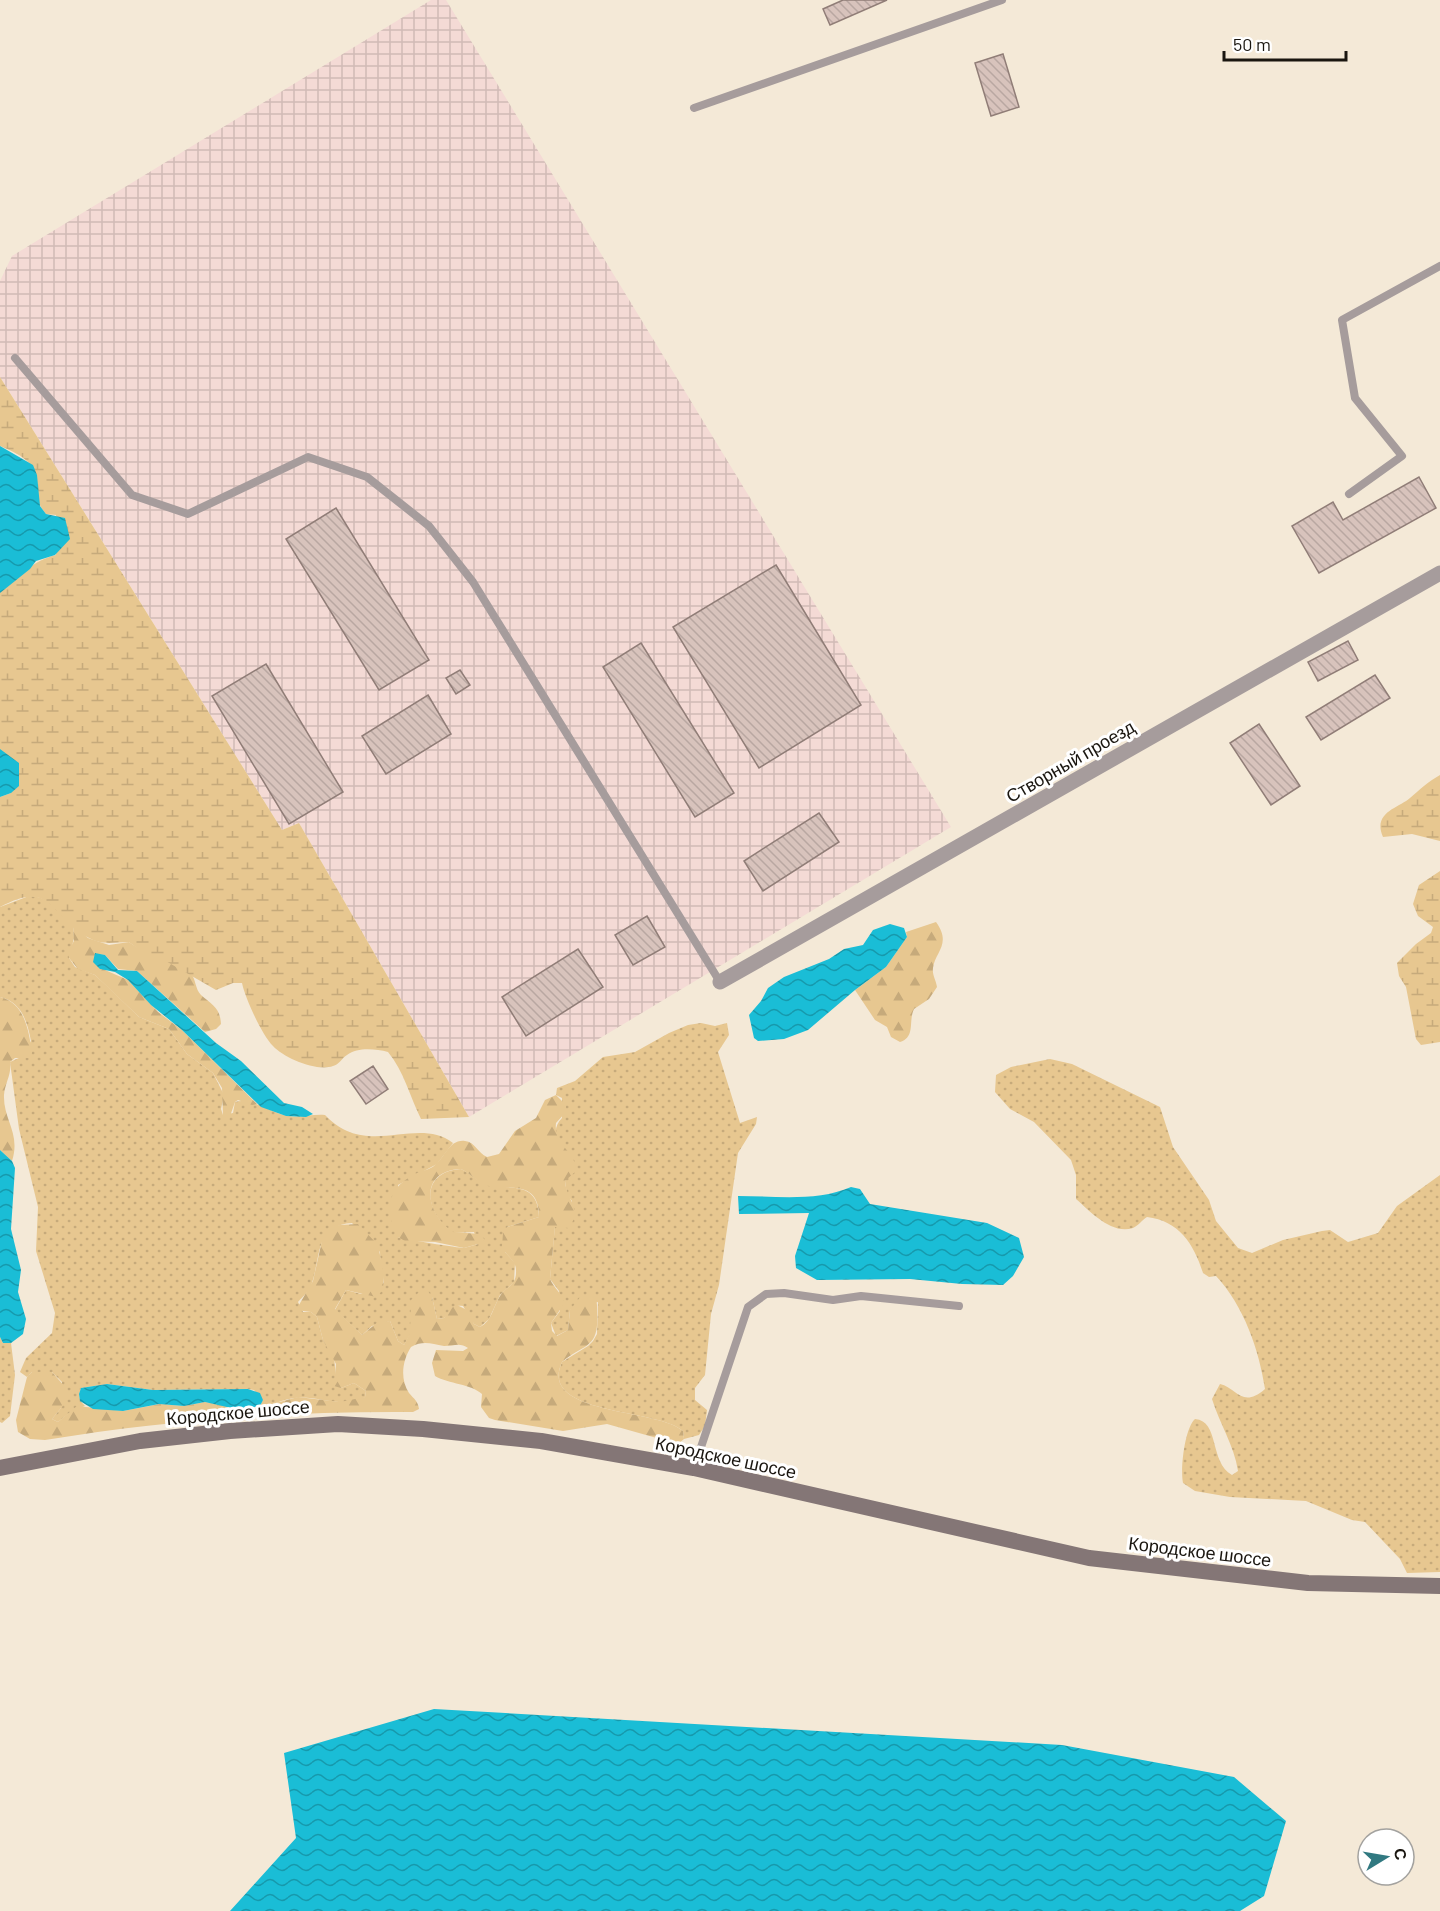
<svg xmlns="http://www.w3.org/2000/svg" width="1440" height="1911" font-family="Barlow,sans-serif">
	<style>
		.industrial { fill: url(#industrial-grid) }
		.grass { fill: url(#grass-dots) }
		.forest { fill: url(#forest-firs) }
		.wetland { fill: url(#wetland-marsh) }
		.water { fill: url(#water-waves) }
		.building { fill: url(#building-back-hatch); stroke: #907d77; stroke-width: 1.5 }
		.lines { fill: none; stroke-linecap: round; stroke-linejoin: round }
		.service { stroke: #a69c9c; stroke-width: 8 }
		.minor { stroke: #a69c9c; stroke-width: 15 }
		.secondary { stroke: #847676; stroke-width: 16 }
		.labels { text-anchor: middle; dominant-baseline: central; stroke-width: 6; stroke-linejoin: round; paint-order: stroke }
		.street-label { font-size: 18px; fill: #1a1610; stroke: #fff }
	</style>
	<defs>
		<pattern id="industrial-grid" width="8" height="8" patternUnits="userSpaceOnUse" patternTransform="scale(1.5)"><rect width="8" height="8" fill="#f4dad5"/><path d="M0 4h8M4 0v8" fill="none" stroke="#d1bab6"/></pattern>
		<pattern id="grass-dots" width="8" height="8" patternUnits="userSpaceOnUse" patternTransform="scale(1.5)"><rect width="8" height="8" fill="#e7c790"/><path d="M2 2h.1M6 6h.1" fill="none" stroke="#c6aa7b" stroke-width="1.8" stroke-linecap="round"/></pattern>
		<pattern id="forest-firs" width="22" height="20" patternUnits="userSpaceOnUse" patternTransform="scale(1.5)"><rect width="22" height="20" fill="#e7c790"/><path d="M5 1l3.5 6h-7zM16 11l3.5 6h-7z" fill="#c6aa7b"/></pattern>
		<pattern id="wetland-marsh" width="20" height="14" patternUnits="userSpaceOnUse" patternTransform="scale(1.5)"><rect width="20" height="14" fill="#e7c790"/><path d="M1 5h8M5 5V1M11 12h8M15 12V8" fill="none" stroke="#c6aa7b"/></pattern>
		<pattern id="water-waves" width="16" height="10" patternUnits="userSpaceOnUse" patternTransform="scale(1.5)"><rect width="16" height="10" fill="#1abdd6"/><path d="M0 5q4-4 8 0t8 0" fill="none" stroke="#1699ac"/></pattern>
		<pattern id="building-back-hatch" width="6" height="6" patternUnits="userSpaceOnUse" patternTransform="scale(1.5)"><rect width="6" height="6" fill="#d8c3bc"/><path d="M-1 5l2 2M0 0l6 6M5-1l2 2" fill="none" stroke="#b9a7a1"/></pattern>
	</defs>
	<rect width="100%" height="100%" fill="#f4e9d7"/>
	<path class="industrial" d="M431,0H446L951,827L469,1117L299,823L282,830L0,377V281L12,256Z"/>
	<path class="grass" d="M29,896C49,896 60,912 73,925L74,938L69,958L75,967L95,975L108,987L139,1017L169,1029L187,1054L213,1073L224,1095L221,1109L223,1115L233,1113L235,1102C252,1097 270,1113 288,1116C301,1118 312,1114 325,1115C367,1160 416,1115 453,1143L437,1164L398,1185V1237C401,1239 460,1248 464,1248C469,1247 474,1245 478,1244L474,1232L453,1233C425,1214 418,1172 461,1169C472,1174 478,1183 490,1185C512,1190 538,1181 539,1217L507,1227L505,1252L515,1263L514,1282L500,1295L489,1319L480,1327L474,1324L463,1306C451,1304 452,1311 444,1318L437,1319L432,1297L404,1345L398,1341L390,1321L372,1326L362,1335L335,1310L346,1290L361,1294L384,1283C383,1272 380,1263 380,1252L352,1223C315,1225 321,1256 312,1283C310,1291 303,1296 298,1302L303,1312H311L317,1317L323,1340L334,1357L336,1377L341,1388L354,1383L366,1391L365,1397C344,1410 318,1395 295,1398C282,1399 272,1406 260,1406L263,1400L254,1390L248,1389L153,1390L107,1384L81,1388C78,1396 79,1400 85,1406L72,1411L58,1422L52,1419L61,1408L62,1382L52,1372H32L27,1377L20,1372L26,1358L52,1333L55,1313L36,1251L38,1207L19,1129L10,1062L21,1057L31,1041C27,1020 21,1002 0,997V907Z
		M701,1023L715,1026L727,1023L729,1035L718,1052L740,1123L757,1117L756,1124L738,1153L719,1285L711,1314L705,1375L695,1388V1400L707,1410L705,1426L699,1435L684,1439L683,1431C659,1408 537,1416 562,1362L588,1346L593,1341L597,1334L598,1302L570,1310L568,1330L556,1336L551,1323L560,1311L559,1291L550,1279L555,1226H562L572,1201L567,1195L565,1181L569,1174L570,1155C559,1145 549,1131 562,1118V1098L556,1095L557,1088L575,1081L603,1057L635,1052L669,1033L688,1025Z
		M1050,1059L1072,1064L1160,1107L1173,1147L1209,1200L1216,1221L1238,1248L1252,1253L1283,1240L1322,1231L1330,1230L1348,1242L1378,1233L1397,1206L1440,1175V1572L1407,1573L1400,1559L1365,1522L1352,1520L1306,1501L1230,1497L1195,1491L1183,1483C1180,1468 1185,1428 1195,1419C1220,1421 1209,1462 1232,1475L1238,1471C1234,1445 1220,1425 1212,1399L1220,1384C1237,1388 1242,1409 1265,1389C1259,1350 1244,1306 1216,1276L1209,1277L1203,1273C1194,1244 1179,1221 1147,1217C1142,1220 1138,1226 1133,1228C1111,1235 1090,1211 1076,1199V1175L1071,1160L1034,1122L1010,1109L995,1092L996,1075L1011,1067Z
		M0,1337L3,1343H11L15,1375L10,1416L2,1423L0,1422Z"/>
	<path class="forest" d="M936,922C952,944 935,952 933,968C932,975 936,980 937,987L929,999L914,1009C908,1021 916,1037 900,1042L891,1037L887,1027L875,1020L855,990L886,967L907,937L906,932Z
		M73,925L88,938L109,945L129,942C147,956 173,959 191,974C196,979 195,989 201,995C212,1005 220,1007 221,1024L216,1029L205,1032L137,971L118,969L105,955L95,954L105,970L128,980L158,1012L182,1030L257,1104L252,1105L238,1100L235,1102L229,1119L223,1115L222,1088L213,1073L187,1054L169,1029L139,1017L95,975L78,969L69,958L68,952L74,941Z
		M0,997C22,1002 28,1025 31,1047L32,1053L28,1058H15L10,1062C12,1074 5,1083 4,1095C3,1120 21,1133 12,1161L0,1150Z
		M556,1095L566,1105V1112L556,1123C553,1145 577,1152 576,1171L565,1181C566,1200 583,1208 569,1228L555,1227L550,1279C554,1289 563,1293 564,1304L551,1323L552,1331L557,1336L568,1330L570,1310L581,1296H594C598,1302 597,1307 597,1315C599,1349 583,1344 562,1362C537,1416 659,1408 683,1431L684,1439L678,1444L607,1424L563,1431L495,1420L489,1418L481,1407L482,1394C471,1384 449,1384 435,1376L432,1363L436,1350L463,1351L468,1348C460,1342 454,1346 444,1346C431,1344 424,1340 411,1347C402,1361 400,1379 409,1393C414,1399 418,1401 419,1409L413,1412C289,1411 167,1420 45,1440L30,1439L18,1432L16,1420L27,1377L32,1372H52L66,1388V1402L52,1419L58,1422L77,1406L123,1411L160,1404L184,1406L205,1402L254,1409L298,1397L340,1402L365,1397L366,1391L354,1383L341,1388L334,1386L336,1364L323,1340L317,1317L311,1312L296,1310L313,1281L323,1236L333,1226L340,1225L358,1224L378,1245L384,1275L383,1290L376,1297L346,1290L335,1309L362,1335L378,1322L390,1321L398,1341L404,1345L410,1333L411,1300L420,1291H428L432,1297L437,1319L444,1318L451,1308L457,1305L469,1311L474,1324L480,1327C492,1321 493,1307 500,1296C506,1286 517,1286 516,1270C516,1260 506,1256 502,1247L503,1233L507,1227L539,1217C539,1177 506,1192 485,1185C476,1181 470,1173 461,1169C418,1171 425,1213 453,1232L480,1234L485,1240L478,1244L464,1248L435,1242L405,1241L398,1237C383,1208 388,1187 417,1173C423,1170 429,1170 434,1166C445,1158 449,1139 465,1141C475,1142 478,1153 487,1157L499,1154L515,1131L536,1118L545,1100Z"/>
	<path class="wetland" d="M0,377L282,830L299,823L469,1117L421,1119C410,1097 404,1071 388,1052C375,1049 358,1047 347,1055C342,1058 339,1065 333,1066C317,1072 284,1058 273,1046C262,1035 245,998 242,983H233L216,990L164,960L146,955L129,942C113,942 103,946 87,937C50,917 53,878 0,907V797L11,793L0,749V593C17,577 34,560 56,555V515L46,514C22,485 58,469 0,446Z
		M1440,775V841L1412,834L1383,837C1372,812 1399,808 1410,798C1419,790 1429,781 1440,775Z
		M1440,871V1042L1421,1045L1416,1039L1406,987L1399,976L1397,963L1416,944L1431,933L1433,927L1418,916L1413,904L1419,885Z"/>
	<path class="water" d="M0,446L33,465L37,475L40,506L46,514L65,518L70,539L55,555L36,561L30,569L0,593Z
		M0,749L19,763V786L11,793L0,797Z
		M890,924L904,928L907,937L886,967L855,990L808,1030L784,1039L758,1041L754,1038L749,1015L761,1001L768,988L784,977L829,959L844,949L863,945L873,930Z
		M95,953L105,955L118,970L137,971L216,1043L241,1061L284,1103L302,1107L313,1114L306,1117L286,1116L261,1107L182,1030L151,1005L128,980L115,972L100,969L93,962Z
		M0,1150L12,1161L15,1168L11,1229L21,1270L18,1292L26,1319L23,1334L11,1343H3L0,1337Z
		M851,1187L860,1189L870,1204L987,1223L1019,1238L1024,1257L1013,1276L1003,1285L962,1284L910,1279L817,1280L796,1268L795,1256L809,1213L739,1214L738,1196C775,1196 817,1202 851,1187Z
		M107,1384L153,1390L248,1389L260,1393L263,1400L260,1406L240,1410L205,1402L184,1406L159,1404L123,1411L93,1409L80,1401L79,1394L81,1388Z
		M434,1709L1062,1745L1234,1777L1286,1821L1264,1896L1240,1911H230L296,1838L284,1753Z"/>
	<path class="building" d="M843,0H887L830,25L823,9Z
		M1003,54L1019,107L991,116L975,63Z
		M1419,477L1436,508L1319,573L1292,526L1333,502L1343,520Z
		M336,508L429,660L379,690L286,539Z
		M776,565L861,705L759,768L673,627Z
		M1348,641L1358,660L1318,681L1308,662Z
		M641,643L734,793L695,817L603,667Z
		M266,664L343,792L289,824L212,696Z
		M460,670L470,685L456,694L446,678Z
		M1375,675L1390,698L1321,740L1306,717Z
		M428,695L451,734L386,774L362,736Z
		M1259,724L1300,786L1271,805L1230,743Z
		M819,813L839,842L763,891L744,861Z
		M647,916L665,947L633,965L615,935Z
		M578,949L603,987L526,1036L502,997Z
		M373,1066L388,1089L366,1104L350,1081Z"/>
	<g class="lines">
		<path class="service" d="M694,108L1002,0
			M15,358L132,495L188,514L308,457L367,477L429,526L473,582L720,982
			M1349,494L1402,456L1355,398L1342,320L1440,266
			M694,1468L748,1307L766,1294L784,1293L833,1300L861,1296L959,1306"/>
		<path class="minor" d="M720,982L1440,573"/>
		<path class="secondary" d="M0,1468L140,1441L230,1431L338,1424L423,1429L541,1441L694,1468L1089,1558L1308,1583L1440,1586"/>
	</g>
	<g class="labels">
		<g class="street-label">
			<text transform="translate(1070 761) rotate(-30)">Створный проезд</text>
			<text transform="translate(238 1412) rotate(-5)">Кородское шоссе</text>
			<text transform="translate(726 1457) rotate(12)">Кородское шоссе</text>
			<text transform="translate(1200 1551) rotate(7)">Кородское шоссе</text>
		</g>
	</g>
	<g transform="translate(1386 1857) rotate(79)"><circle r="28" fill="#ffffff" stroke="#a3a29f" stroke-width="1.5"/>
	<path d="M0-4.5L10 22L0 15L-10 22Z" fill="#317981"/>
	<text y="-9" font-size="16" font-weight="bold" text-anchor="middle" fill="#1a1610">С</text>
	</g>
	<path d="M1224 51v9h122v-9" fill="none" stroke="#1a1610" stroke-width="3"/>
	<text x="1233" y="51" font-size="18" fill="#1a1610" stroke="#ffffff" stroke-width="4.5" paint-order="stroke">50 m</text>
</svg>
